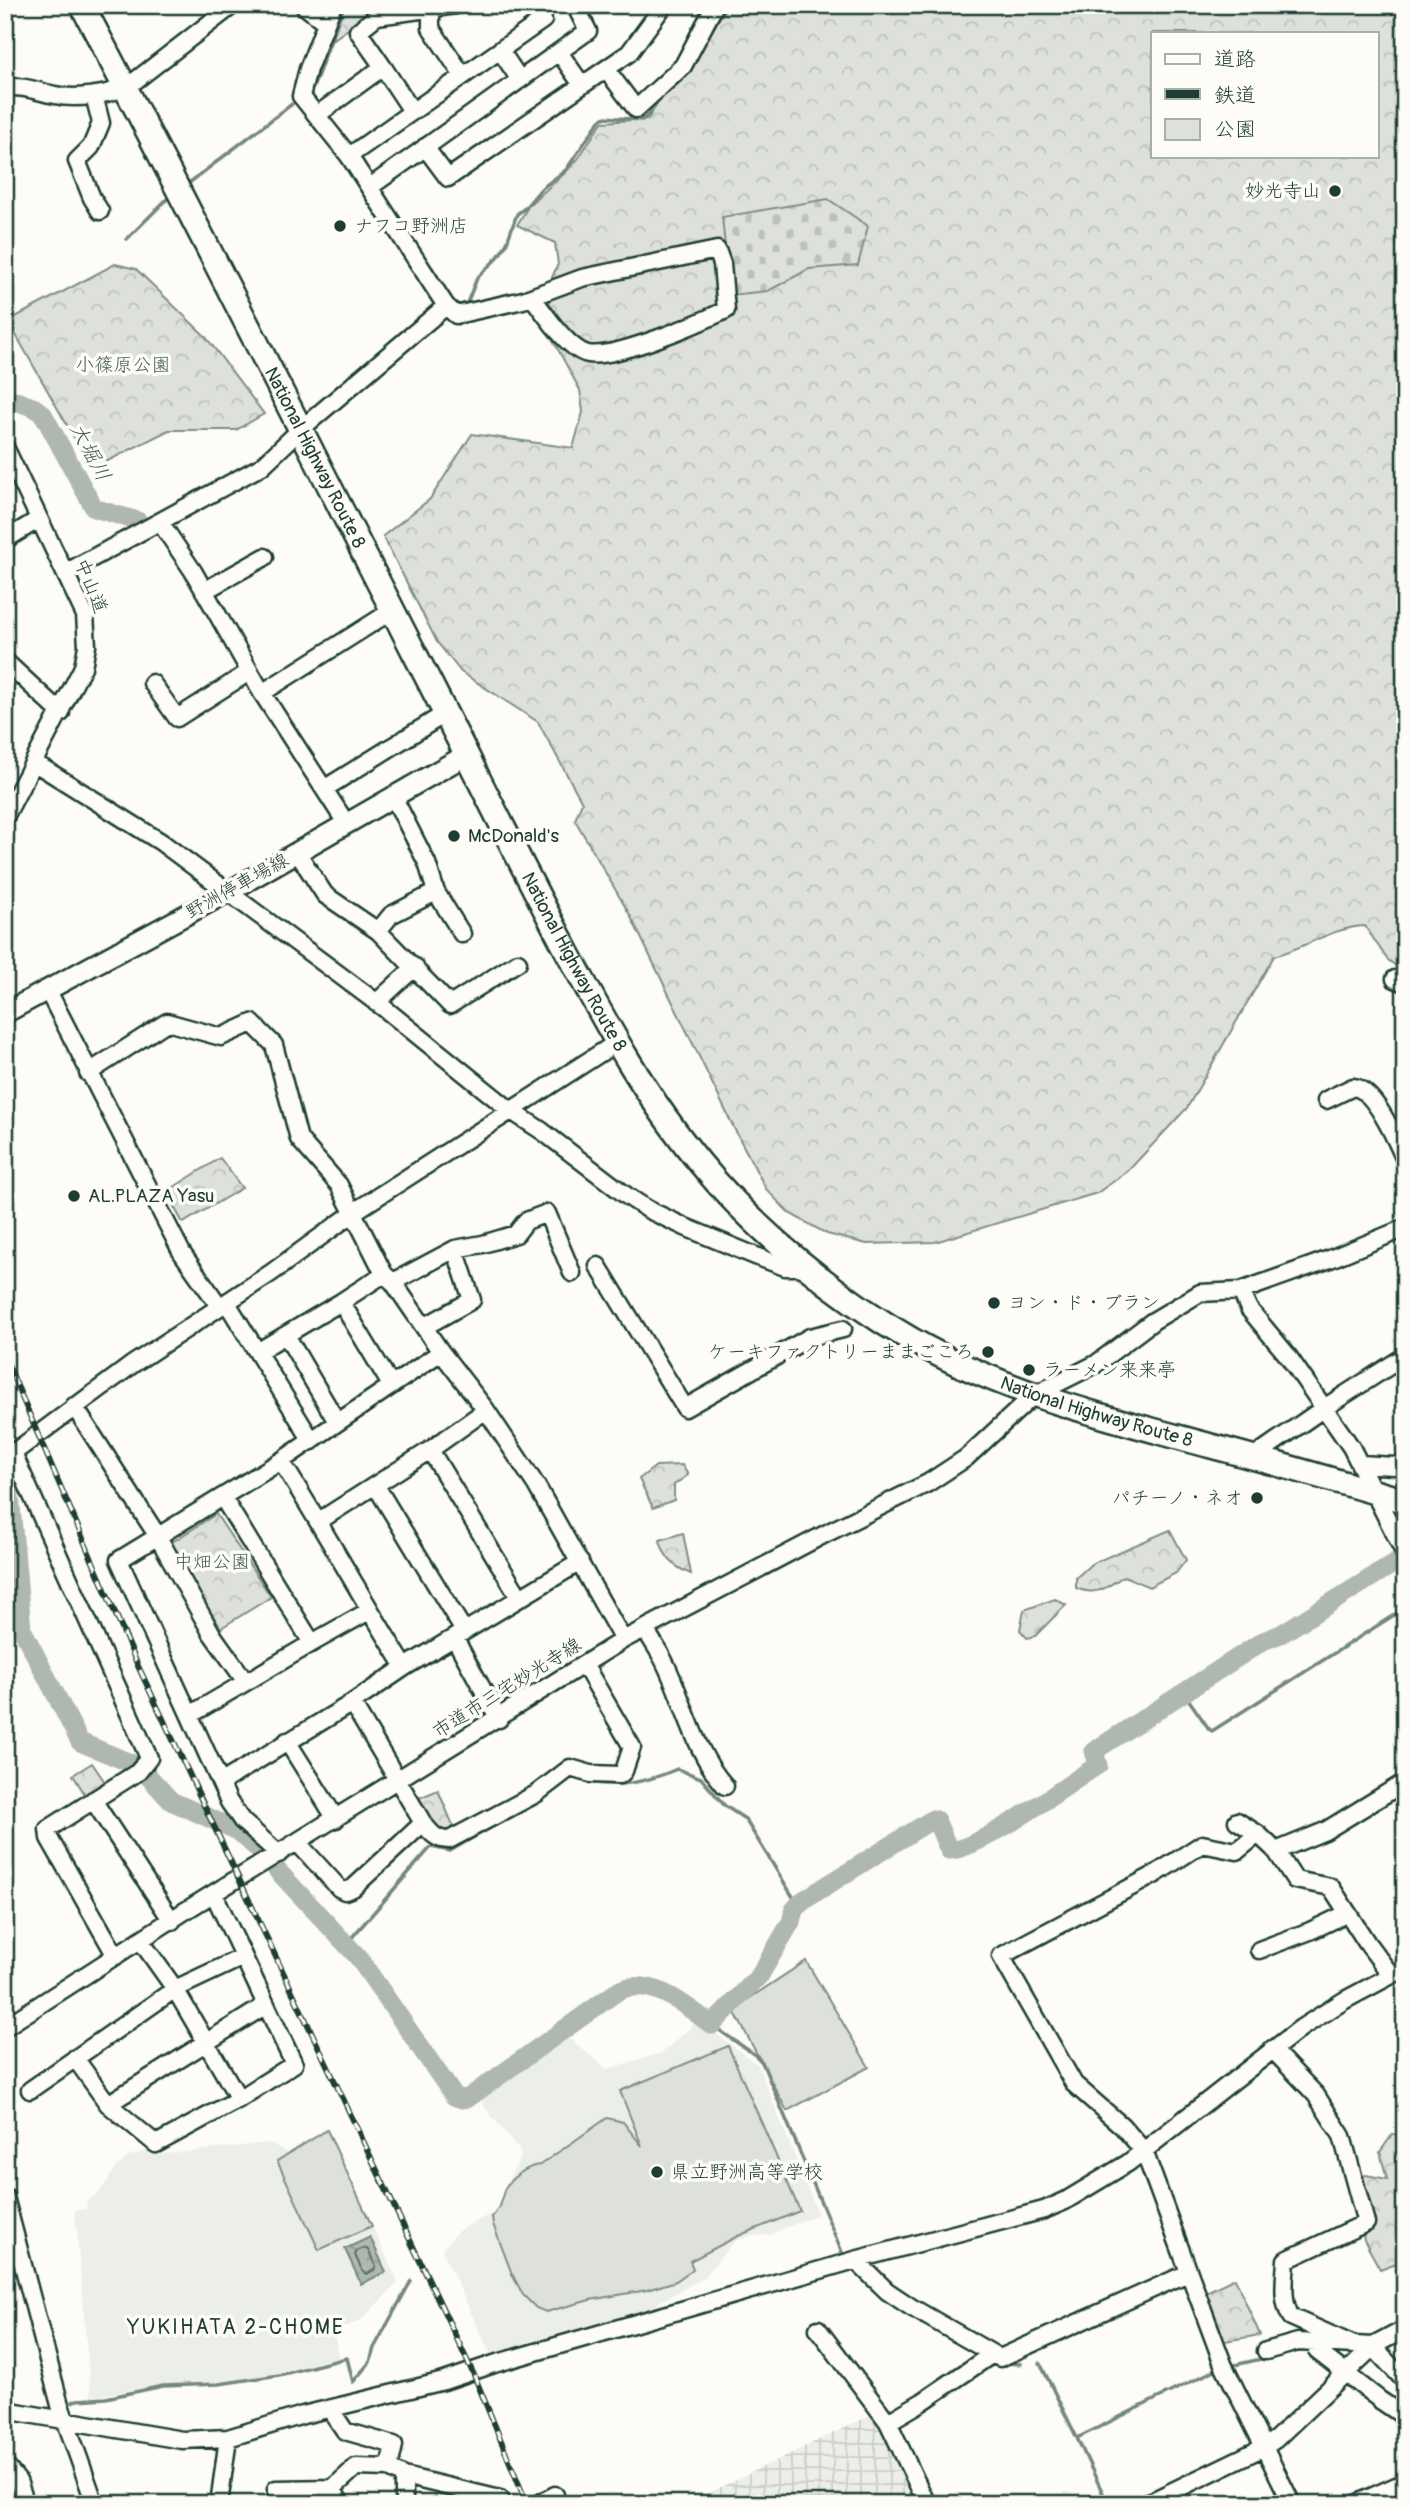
<svg xmlns="http://www.w3.org/2000/svg" width="1410" height="2509" font-family="Pangolin,'Klee One',sans-serif">
	<style>
		.built { fill: #eceee9 }
		.industrial { fill: url(#industrial-grid) }
		.green { fill: #dde0db; stroke: #7e8e88; stroke-width: 2 }
		.forest { fill: url(#forest-crowns); stroke: #7e8e88; stroke-width: 2; fill-rule: evenodd }
		.cemetery { fill: url(#cemetery-stones); stroke: #7e8e88; stroke-width: 2 }
		.water { fill: url(#water-ripples); stroke: #75877f; stroke-width: 2 }
		.lines { fill: none; stroke-linecap: round; stroke-linejoin: round }
		.shore { stroke: #586e66; stroke-width: 2 }
		.stream { stroke: #75877f; stroke-width: 3.5 }
		.river { stroke: #aeb8b1; stroke-width: 19 }
		.minor-casing { stroke: #1f3d34; stroke-width: 21 }
		.major-casing { stroke: #1f3d34; stroke-width: 24 }
		.highway-casing { stroke: #1f3d34; stroke-width: 28 }
		.minor { stroke: #fdfcf7; stroke-width: 16 }
		.major { stroke: #fdfcf7; stroke-width: 19 }
		.highway { stroke: #fdfcf7; stroke-width: 23 }
		.rail-casing { stroke: #1f3d34; stroke-width: 6 }
		.rail { stroke: #fdfcf7; stroke-width: 3.5; stroke-dasharray: 10; stroke-linecap: butt }
		.poi-dot { fill: #1f3d34; stroke: #fdfcf7; stroke-width: 2.5 }
		.labels { text-anchor: middle; dominant-baseline: central; stroke-width: 7; stroke-linejoin: round; paint-order: stroke }
		.poi-label { font-size: 19px; fill: #1f3d34; stroke: #fdfcf7; text-anchor: start }
		.park-label { font-size: 19px; fill: #455e55; stroke: #fdfcf7 }
		.street-label { font-size: 19px; fill: #1f3d34; stroke: #fdfcf7 }
		.water-label { font-size: 21px; font-style: italic; fill: #435c53; stroke: #fdfcf7 }
		.neighbourhood-label { font-size: 21px; letter-spacing: 2px; fill: #1f3d34; stroke: #fdfcf7 }
	</style>
	<defs>
		<pattern id="industrial-grid" width="8" height="8" patternUnits="userSpaceOnUse" patternTransform="scale(1.75)"><rect width="8" height="8" fill="#eceee9"/><path d="M0 4h8M4 0v8" fill="none" stroke="#cacdc8"/></pattern>
		<pattern id="forest-crowns" width="20" height="18" patternUnits="userSpaceOnUse" patternTransform="scale(1.75)"><rect width="20" height="18" fill="#dde0db"/><path d="M2 6a3 3 0 1 1 6 0M12 15a3 3 0 1 1 6 0" fill="none" stroke="#bdc1bd"/></pattern>
		<pattern id="cemetery-stones" width="16" height="16" patternUnits="userSpaceOnUse" patternTransform="scale(1.75)"><rect width="16" height="16" fill="#dde0db"/><path d="M2 7V4a2 2 0 0 1 4 0v3zM10 15v-3a2 2 0 0 1 4 0v3z" fill="#bdc1bd"/></pattern>
		<pattern id="water-ripples" width="26" height="14" patternUnits="userSpaceOnUse" patternTransform="scale(1.75)"><rect width="26" height="14" fill="#aeb8b1"/><path d="M2 4q2-2 4 0t4 0M15 11q2-2 4 0t4 0" fill="none" stroke="#8d9791"/></pattern>
	</defs>
	<rect width="100%" height="100%" fill="#fdfcf7"/>
	<filter id="ink" filterUnits="userSpaceOnUse"><feTurbulence type="fractalNoise" baseFrequency=".0143" numOctaves="2"/><feDisplacementMap in="SourceGraphic" scale="14" xChannelSelector="R" yChannelSelector="G"/><feConvolveMatrix kernelMatrix="1 2 1 2 8 2 1 2 1" color-interpolation-filters="sRGB"/></filter>
	<g filter="url(#ink)">
		<path class="built" d="M696,2019L758,2065L818,2214L769,2235L748,2236L734,2242L703,2278L658,2303L651,2311L491,2356L442,2250L457,2232L500,2209L504,2188L521,2157L520,2151L482,2104L483,2096L566,2036L607,2069L662,2053L691,2027Z
			M327,2130L397,2280V2284L360,2321L333,2331L340,2358L267,2375L220,2382L162,2385L91,2397L75,2210L86,2209L87,2201L99,2193L117,2167L129,2156L154,2149L155,2155L271,2143L288,2154Z"/>
		<path class="industrial" d="M877,2412L920,2504H693L692,2501Z"/>
		<path class="green" d="M806,1961L869,2067L787,2111L733,2009Z
			M728,2046L800,2211L738,2236L690,2261L693,2269L676,2281L647,2290L590,2300L546,2312L536,2308L523,2295L512,2274L493,2224L492,2217C500,2208 500,2202 504,2191C508,2179 527,2166 540,2165L607,2118L623,2122L642,2146L620,2091Z
			M327,2130L372,2226L319,2250L277,2161Z"/>
		<path class="forest" d="M345,5H362L368,15L331,41Z
			M727,5H1405V973L1387,959L1365,926C1334,927 1305,948 1274,956L1187,1108L1128,1171L1097,1193L935,1242L867,1244L827,1234L789,1213L766,1189L735,1130L630,915L575,820L582,802L538,722L461,672L437,642L383,536L430,499L472,434L573,448L583,412L580,390L548,331L551,280L558,264L555,243L517,225L529,205L565,173L578,159L602,122L648,119L659,100L685,78ZM1153,33H1377V156H1153Z
			M115,264L136,269L205,336L264,414L236,430H169L92,469L8,321Z
			M220,1158L242,1188L183,1223L166,1192Z
			M682,1465L688,1475L674,1485V1500L653,1508L639,1479L656,1466Z
			M216,1514L271,1597L221,1628L166,1546Z
			M1170,1530L1186,1560L1176,1573L1149,1587L1124,1576C1106,1587 1098,1597 1076,1588V1578L1091,1564Z
			M683,1533L691,1574C675,1568 664,1558 660,1540Z
			M1055,1599L1066,1605L1035,1636L1027,1638L1020,1630L1024,1610Z
			M92,1763L105,1782L86,1796L73,1775Z
			M438,1790L455,1830L443,1833L432,1824L419,1798Z
			M1405,2131V2260L1380,2269L1364,2240L1351,2181L1366,2175L1387,2179L1380,2152L1392,2135Z
			M1235,2278L1260,2335L1220,2342L1200,2295Z"/>
		<path class="cemetery" d="M828,199L868,226L858,265L809,269L768,291L730,295L722,217Z"/>
		<path class="water" d="M370,2237L386,2272L361,2284L345,2249Z"/>
		<g class="lines">
			<path class="shore" d="M364,2248L368,2250L376,2267L374,2270L367,2274L363,2272L355,2255L357,2251Z"/>
			<path class="stream" d="M313,88L344,5
				M189,183L292,104
				M127,239L169,197
				M432,268L443,287
				M453,302L459,305L467,303L477,278L498,257L506,245L517,214L525,208L541,189L566,170L600,120L606,117L642,120L648,115L655,100
				M1184,1693L1209,1729L1212,1731L1405,1608
				M569,1776C606,1790 641,1785 677,1769L701,1778L725,1806L745,1819L798,1905
				M347,1943L431,1847L450,1851L514,1814
				M712,2025L755,2055L762,2062L844,2257
				M1291,2352L1308,2350
				M1005,2363L1021,2364
				M1040,2363L1077,2438L1219,2368
				M1230,2366L1270,2357
				M5,2400L40,2409
				M70,2403L77,2400L106,2398L163,2386L219,2384L279,2375L347,2358L353,2382L370,2362L374,2348L411,2281
				M1077,2438L1108,2504"/>
			<path class="river" d="M5,397L35,408L43,414L94,508L138,521
				M5,1439L22,1629L80,1742L140,1767L171,1801L238,1831L261,1852
				M276,1869L358,1957L454,2096L462,2099L468,2098L618,1991C651,1975 686,2006 712,2025L760,1975L791,1922L794,1910L802,1901L933,1819L936,1820L949,1850C975,1853 1071,1782 1098,1765L1094,1751L1263,1641L1281,1634L1401,1559"/>
			<defs>
				<path id="minor" d="M303,5L325,22
					M333,5L308,69L301,96L349,156L446,306L456,315L523,300L582,278L717,250L722,264L726,310C699,323 615,359 588,354C568,350 544,312 532,297
					M431,9V28L463,76
					M500,50L520,80
					M559,52L582,85
					M383,67L412,111
					M606,69L636,109L683,66L715,5
					M5,87C28,86 34,91 55,95C76,100 112,95 131,84L233,5
					M94,95L101,123L91,147L77,161L92,198L100,211
					M317,115L383,67L358,31L377,16L456,5
					M425,147L448,178L629,53L664,5
					M349,156L543,20L537,5
					M370,187L588,31L575,5
					M5,447L85,615L87,646L83,667L5,817
					M160,522L193,571L262,693L346,823
					M5,540L39,519
					M65,573L262,466L301,429L446,306
					M204,591L265,557
					M5,661L61,713
					M152,683L177,718L249,672
					M262,693L393,610
					M35,763L161,842L384,1008L510,1110L542,1131L627,1196L649,1210L685,1227L758,1257L785,1267H805
					M324,789L446,713
					M393,796L427,863L436,892L462,934
					M297,852L325,895L378,931L450,1005L518,962
					M378,931L391,915L436,892
					M1395,979L1405,983
					M47,989L182,1253L220,1307
					M376,1003L415,967
					M88,1073L167,1022L221,1037L252,1023L274,1045L299,1139L339,1185L384,1274L393,1282L441,1352L486,1410L536,1485L623,1640
					M1326,1100L1353,1087C1375,1089 1396,1140 1405,1160
					M598,1266L685,1408L810,1337L843,1329
					M393,1282L455,1249L483,1244L516,1234L526,1221L547,1213L572,1273
					M1241,1291L1249,1309L1288,1356L1351,1447L1405,1554
					M341,1302L391,1385
					M227,1303L312,1441
					M424,1327L472,1300L455,1249
					M286,1335L337,1422
					M257,1352L341,1302L384,1274
					M74,1406L157,1535L212,1634L246,1682
					M430,1450L520,1598
					M13,1453L149,1758L138,1772L48,1829L49,1838L116,1956
					M5,1459L133,1364L271,1273L360,1208L616,1043
					M1259,1459L1262,1451L1324,1408L1405,1356
					M281,1461C324,1529 362,1599 405,1667
					M1361,1464L1394,1466L1405,1462
					M376,1486L464,1631
					M223,1498L312,1643
					M319,1521L430,1450L486,1410
					M645,1629C651,1639 657,1648 662,1657C685,1700 692,1749 725,1786
					M455,1639L499,1719
					M352,1703L423,1823C431,1833 436,1840 449,1840L536,1794L570,1768L591,1774L620,1775L624,1771L632,1747L585,1666
					M190,1715L312,1643L369,1611
					M287,1741L336,1819
					M222,1782L352,1703L405,1667L580,1562
					M93,1800L172,1921
					M1237,1821L1258,1834
					M297,1842L339,1888L345,1891L353,1888L423,1823
					M1276,1851L1295,1880L1331,1887L1367,1943L1391,1975
					M279,1854L242,1821L229,1802L119,1560L281,1461L441,1352
					M141,1941L175,1989L239,2099
					M1259,1950L1310,1931L1348,1913
					M5,2027L185,1911L623,1640L829,1532L928,1483L966,1458L1034,1395L1096,1364L1153,1321L1200,1293L1241,1291L1330,1259L1405,1228
					M1272,2049L1316,2095L1342,2136L1366,2223L1286,2260C1285,2280 1281,2300 1291,2317L1354,2345
					M75,2058L108,2104L156,2144L239,2099L294,2064L214,1894
					M30,2090L175,1989L243,1957
					M108,2104L266,2005
					M5,2197L60,2405L95,2504
					M855,2260L887,2291L911,2307L1000,2358L1188,2273
					M818,2329L888,2422
					M1316,2343L1317,2351L1380,2400L1405,2417
					M1266,2351L1298,2342L1373,2346L1405,2329
					M330,2409L345,2431L394,2445L389,2468
					M5,2410L182,2440L228,2438L303,2415L444,2381L494,2364L855,2260L1044,2210L1065,2201L1128,2163L1301,2028L1345,2000L1405,1968
					M5,2465L18,2481L26,2504
					M404,2476V2504
					M333,2488L340,2504
					M219,2504L228,2438
					M280,2504L276,2489L333,2488L356,2467L389,2468L404,2476L500,2499L502,2504
					M538,2504L555,2495
					M927,2504L888,2422L922,2402L991,2355
					M1146,2504L1264,2447L1276,2439L1373,2347L1405,2381
					M1292,2504L1223,2364L1144,2151L1122,2126L1074,2084L1001,1956L1154,1875L1202,1844L1237,1851L1258,1834L1276,1851L1325,1831L1405,1782
					M1355,2504L1405,2482"/>
				<path id="major" d="M5,1013L228,892L466,755"/>
				<g id="highway">
					<path id="s1" d="M82,5C196,221 305,439 416,656C467,754 514,852 566,949C606,1024 646,1098 701,1164C756,1231 837,1297 912,1340C1005,1393 1108,1418 1211,1446C1276,1463 1340,1482 1405,1501"/>
				</g>
			</defs>
			<use href="#minor" class="minor-casing"/>
			<use href="#major" class="major-casing"/>
			<use href="#highway" class="highway-casing"/>
			<use href="#minor" class="minor"/>
			<use href="#major" class="major"/>
			<use href="#highway" class="highway"/>
			<defs>
				<path id="rail" d="M5,1358L138,1666L474,2375L527,2504"/>
			</defs>
			<use href="#rail" class="rail-casing"/>
			<use href="#rail" class="rail"/>
		</g>
	</g>
	<g class="poi-dot">
		<circle cx="1335" cy="191" r="7"/>
		<circle cx="340" cy="226" r="7"/>
		<circle cx="454" cy="836" r="7"/>
		<circle cx="74" cy="1196" r="7"/>
		<circle cx="994" cy="1303" r="7"/>
		<circle cx="988" cy="1352" r="7"/>
		<circle cx="1029" cy="1370" r="7"/>
		<circle cx="1257" cy="1498" r="7"/>
		<circle cx="657" cy="2172" r="7"/>
	</g>
	<g class="labels">
		<g class="poi-label">
			<text x="1321" y="191" text-anchor="end">妙光寺山</text>
			<text x="354" y="226">ナフコ野洲店</text>
			<text x="468" y="836">McDonald's</text>
			<text x="88" y="1196">AL.PLAZA Yasu</text>
			<text x="1008" y="1303">ヨン・ド・ブラン</text>
			<text x="974" y="1352" text-anchor="end">ケーキファクトリーままごころ</text>
			<text x="1043" y="1370">ラーメン来来亭</text>
			<text x="1243" y="1498" text-anchor="end">パチーノ・ネオ</text>
			<text x="671" y="2172">県立野洲高等学校</text>
		</g>
		<g class="park-label">
			<text x="123" y="365">小篠原公園</text>
			<text x="212" y="1562">中畑公園</text>
		</g>
		<g class="street-label">
			<text stroke="none"><textPath href="#s1" startOffset="509">National Highway Route 8</textPath></text>
			<text transform="translate(91 586) rotate(68)">中山道</text>
			<text transform="translate(237 886) rotate(-29)">野洲停車場線</text>
			<text stroke="none"><textPath href="#s1" startOffset="1076">National Highway Route 8</textPath></text>
			<text stroke="none"><textPath href="#s1" startOffset="1790">National Highway Route 8</textPath></text>
			<text transform="translate(507 1688) rotate(-32)">市道市三宅妙光寺線</text>
		</g>
		<g class="water-label">
			<text transform="translate(90 452) rotate(62)">大堀川</text>
		</g>
		<g class="neighbourhood-label">
			<text x="236" y="2327">YUKIHATA 2-CHOME</text>
		</g>
	</g>
	<rect width="1410" height="2509" fill="none" stroke="#fdfcf7" stroke-width="28"/>
	<rect x="14" y="14" width="1382" height="2481" fill="none" stroke="#1f3d34" stroke-width="2.5" filter="url(#ink)"/>
	<rect x="1151" y="32" width="228" height="126" fill="#fdfcf7" stroke="#a4b0a9" stroke-width="2"/>
	<rect x="1165" y="54" width="35" height="10" fill="#fdfcf7" stroke="#a4b0a9" stroke-width="2"/>
	<text x="1214" y="66" font-size="21" fill="#1f3d34">道路</text>
	<rect x="1165" y="89" width="35" height="10" fill="#1f3d34" stroke="#a4b0a9" stroke-width="2"/>
	<text x="1214" y="102" font-size="21" fill="#1f3d34">鉄道</text>
	<rect x="1165" y="119" width="35" height="21" fill="#dde0db" stroke="#a4b0a9" stroke-width="2"/>
	<text x="1214" y="136" font-size="21" fill="#1f3d34">公園</text>
</svg>
